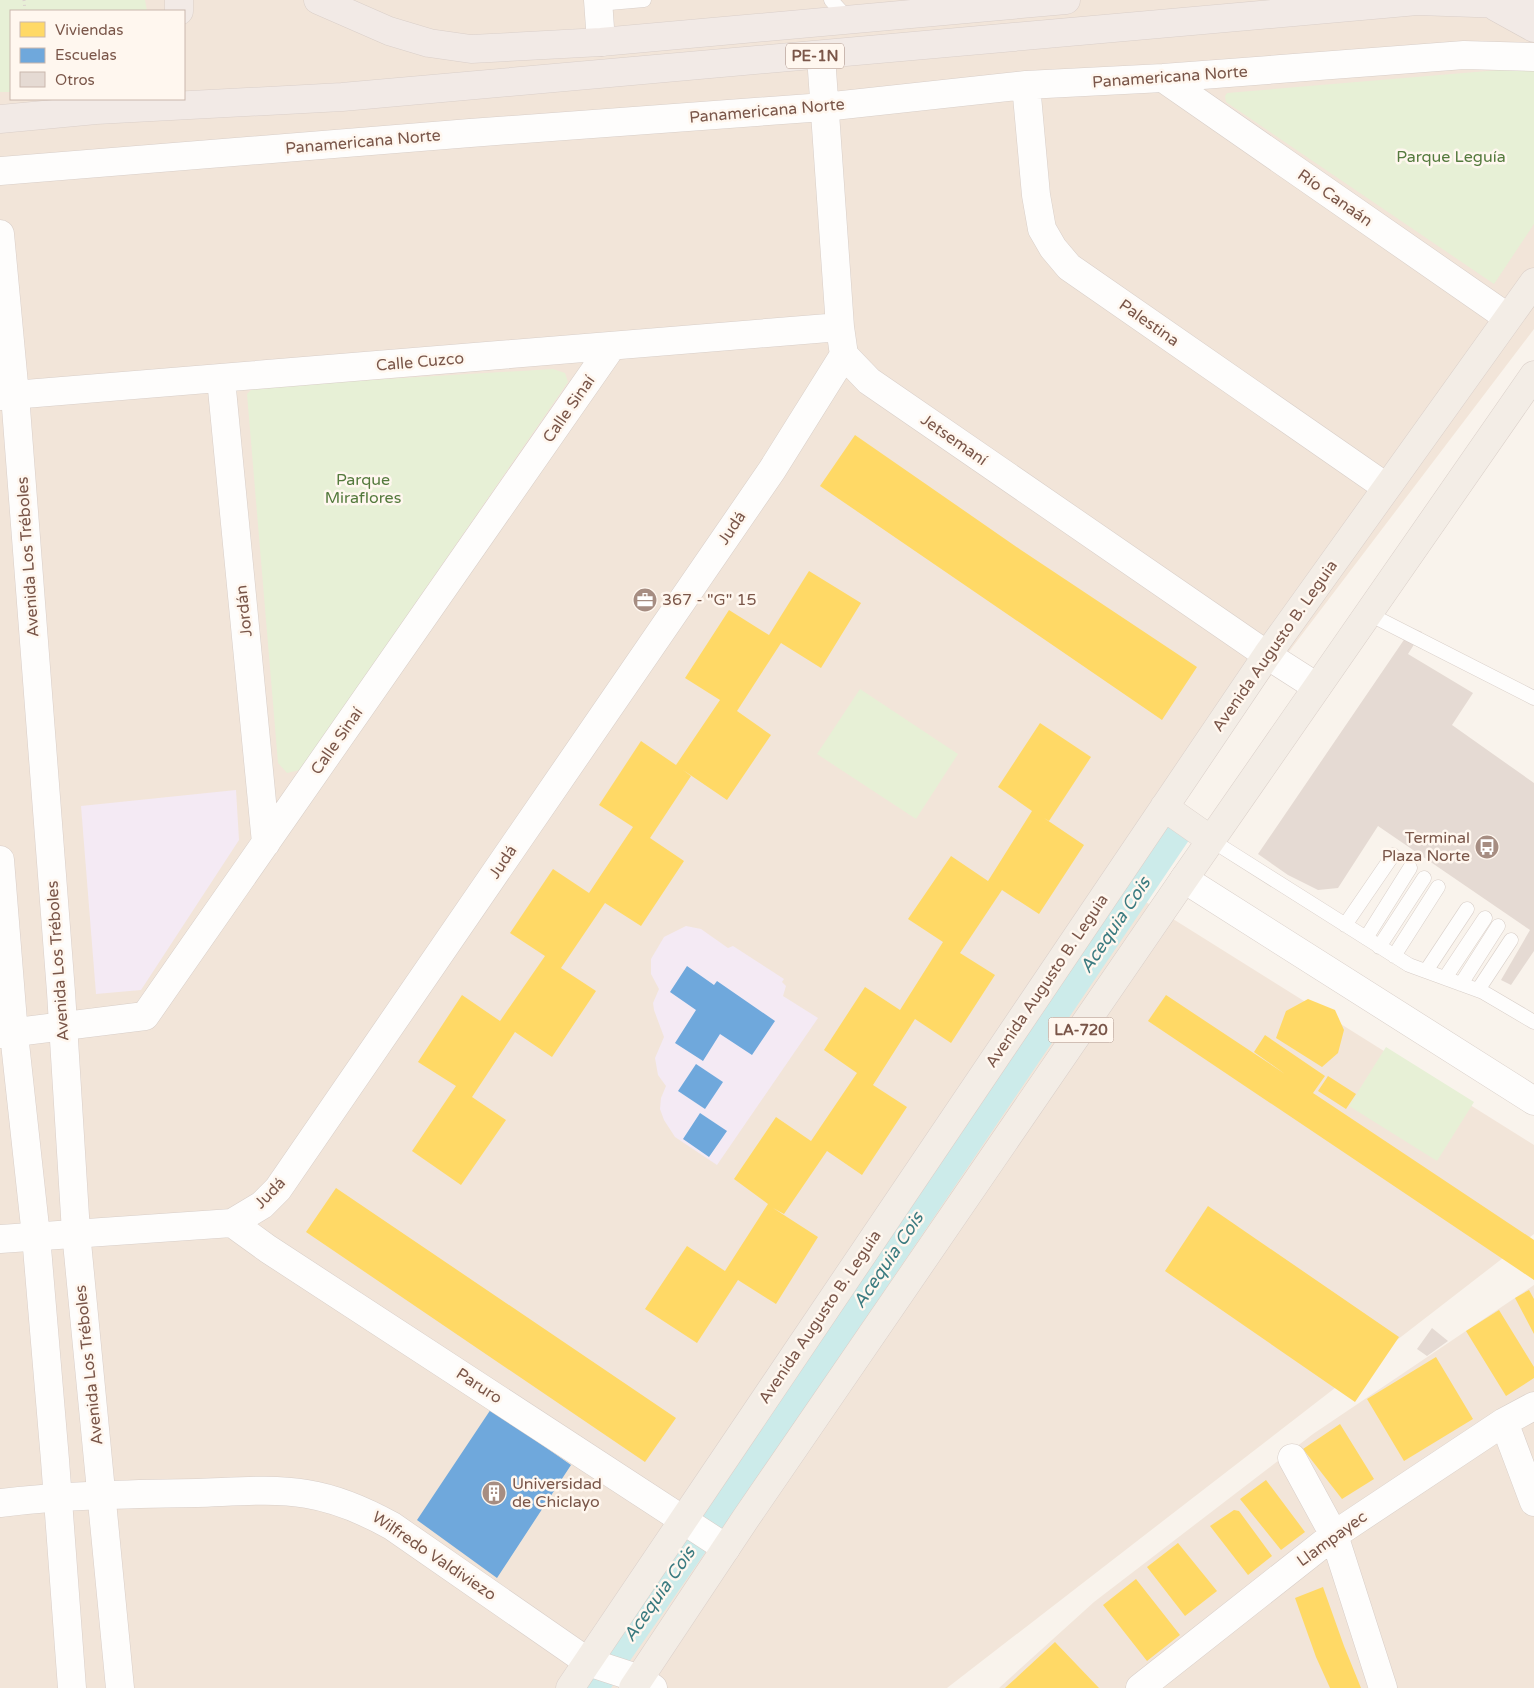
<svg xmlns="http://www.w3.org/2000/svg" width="1534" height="1688" font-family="'Varela Round',sans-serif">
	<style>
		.residential { fill: #f2e5d9; fill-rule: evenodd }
		.education { fill: #f4eaf4 }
		.green { fill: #e7f0d6 }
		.homes { fill: #ffd966 }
		.schools { fill: #6fa8dc }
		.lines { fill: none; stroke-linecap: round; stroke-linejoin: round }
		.canal { stroke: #ccebea; stroke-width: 28 }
		.building { fill: #e5dad3 }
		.service-casing { stroke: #d8cec8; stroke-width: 15 }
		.minor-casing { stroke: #d8cec8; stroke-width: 29 }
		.secondary-casing { stroke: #d9cec8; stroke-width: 29 }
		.primary-casing { stroke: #dacfc9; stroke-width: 29 }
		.trunk-casing { stroke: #dacfc9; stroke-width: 29 }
		.path { stroke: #dbd1ce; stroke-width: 3; stroke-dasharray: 1 4; stroke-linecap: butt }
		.service { stroke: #fefdfc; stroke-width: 14 }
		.minor { stroke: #fefdfc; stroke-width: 28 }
		.secondary { stroke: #fefdfc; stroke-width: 28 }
		.primary { stroke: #f3ede6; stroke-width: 28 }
		.trunk { stroke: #f2eae6; stroke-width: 28 }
		.labels { text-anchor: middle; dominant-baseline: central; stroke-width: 5; stroke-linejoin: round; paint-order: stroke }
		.shield { fill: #fff7ef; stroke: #a2867b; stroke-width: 1 }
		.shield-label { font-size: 15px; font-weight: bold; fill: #7a5649 }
		.street-label { font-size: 16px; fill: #7a5649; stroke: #fff7ef }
		.park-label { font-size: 16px; fill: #547a3d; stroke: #fff7ef }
		.poi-label { font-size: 16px; fill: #7a5649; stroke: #fff7ef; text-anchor: start }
		.water-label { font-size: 18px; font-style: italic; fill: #3b7b80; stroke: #fff7ef }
	</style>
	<rect width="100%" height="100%" fill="#f9f3ec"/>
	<path class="residential" d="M0,0H1534V329L1114,882L1534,1145V1234L947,1688H0ZM11,11H184V99H11Z
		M1534,1285V1688H999L1094,1602L1313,1434Z"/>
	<path class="education" d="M236,790L239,840L141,990L96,994L81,806Z
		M686,926L701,929L728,948L733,946L784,979L782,982L786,986L783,996L818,1018L717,1165L675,1137L664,1120L660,1109L661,1098L666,1086L658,1075L655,1058L664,1037L654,1010L653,1003L659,989L651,974V959L664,937Z"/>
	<path class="green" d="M0,0H145L147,11H11V92H0Z
		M1534,67V224L1494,284L1226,102L1225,96L1227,93Z
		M553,369L565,373L568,382L300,770L287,773L278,763L247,394L254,387Z
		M860,689L958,754L916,819L817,754Z
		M1386,1047L1474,1102L1437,1161L1349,1106Z"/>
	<path class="homes" d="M855,435L1021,550L1197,667L1162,720L820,486Z
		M809,571L861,603L821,668L781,643L737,711L771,735L727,800L683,770L691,776L650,838L684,861L641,926L605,903L561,968L596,991L552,1057L515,1032L472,1097L506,1120L461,1185L412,1151L456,1086L418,1062L462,995L500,1021L545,956L510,933L553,869L589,893L633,827L599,805L641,741L676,765L720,700L685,678L729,610L769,635Z
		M1040,723L1091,757L1049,821L1044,818L1084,845L1039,914L1002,890L960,953L995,975L951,1043L915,1019L873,1085L907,1107L862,1175L827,1151L784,1214L773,1208L818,1237L776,1304L738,1280L697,1343L645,1309L687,1246L725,1271L768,1204L734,1179L776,1117L811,1141L857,1073L824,1050L865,987L900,1010L943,942L908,919L951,856L988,881L1032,811L998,787Z
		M1166,995L1285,1074L1254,1052L1265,1035L1325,1076L1313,1093L1534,1240V1280L1148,1021Z
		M1308,999L1335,1010L1344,1030L1338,1053L1322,1067L1276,1038L1286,1011Z
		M1328,1076L1356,1094L1346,1109L1318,1091Z
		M336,1188L676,1418L645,1462L306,1232Z
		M1208,1206L1399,1337L1355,1402L1165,1271Z
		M1529,1290L1534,1299V1334L1515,1298Z
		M1499,1310L1534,1367V1378L1506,1396L1466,1331Z
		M1436,1357L1473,1419L1404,1461L1367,1399Z
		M1340,1424L1374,1479L1342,1499L1303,1449Z
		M1266,1480L1305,1532L1281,1550L1240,1499Z
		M1234,1510L1239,1511L1272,1556L1248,1575L1210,1526Z
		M1178,1543L1217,1591L1185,1616L1147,1567Z
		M1136,1579L1180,1635L1147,1661L1103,1605Z
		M1323,1587L1344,1646L1361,1688H1330L1316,1657L1295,1598Z
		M1055,1642L1099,1688H1005L1015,1679Z"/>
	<path class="schools" d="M687,966L714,985L717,981L775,1021L752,1055L720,1034L703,1061L675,1043L696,1010L670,992Z
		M696,1064L723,1082L705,1109L678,1091Z
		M700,1113L727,1131L709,1157L683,1139Z
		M491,1409L571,1465L497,1578L417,1520Z"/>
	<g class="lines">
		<path class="canal" d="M594,1688L765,1442L1179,830"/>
	</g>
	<path class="building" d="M1412,628L1422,632L1408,654L1473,693L1452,725L1534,783V951L1511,985L1501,980L1530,930L1378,826L1338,888L1318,890L1288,875L1258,854Z
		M1432,1328L1448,1341L1427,1356L1417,1349Z"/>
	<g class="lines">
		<defs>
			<path id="service" d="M831,0L849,20
				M598,4L644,0
				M1369,614L1534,698
				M1211,840L1409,965L1483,992L1534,1022
				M1345,925L1393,855
				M1366,938L1410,868
				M1379,947L1424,878
				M1394,956L1438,887
				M1426,971L1467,909
				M1445,978L1485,918
				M1461,984L1498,926
				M1478,990L1511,940"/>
			<path id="minor" d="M598,0L601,42
				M821,56L840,327L844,355L869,381L1267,655L1317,687
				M1163,78L1507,317
				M1026,85L1036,195L1042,229L1053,248L1069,267L1386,487
				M0,171L470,133L824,107L1026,85L1163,78L1464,55L1534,57
				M221,379L266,843
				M0,396L840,327
				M1184,879L1534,1101
				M0,1034L145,1016L612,346
				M232,1223L268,1249L726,1548
				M0,1239L232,1223L262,1205L278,1189L772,470L844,355
				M1504,1422L1534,1502
				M1292,1458L1334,1535L1383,1688
				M0,1503C66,1495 131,1494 197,1493C233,1492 272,1488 307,1494C338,1499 365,1511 392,1526L588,1662L637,1678L653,1688
				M1140,1688L1334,1535L1504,1422L1534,1406"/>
			<path id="secondary" d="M0,234L15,395L61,992L76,1232L120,1688
				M0,860L14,1034L36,1236L55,1460L72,1688"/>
			<path id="primary" d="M1164,807L1211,840
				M570,1688L1267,655L1534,282
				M633,1688L746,1518L1184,879L1534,375"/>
			<path id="trunk" d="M179,0V11
				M318,0L389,31L429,43L471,49L601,42L1066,0
				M1496,7L1534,28
				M96,110L342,97L1417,1L1534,5
				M0,119L96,110L112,103"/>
		</defs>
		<use href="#service" class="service-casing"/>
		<use href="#minor" class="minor-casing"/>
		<use href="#secondary" class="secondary-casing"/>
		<use href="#primary" class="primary-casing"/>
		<use href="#trunk" class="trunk-casing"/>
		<path class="path" d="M24,0L25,11"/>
		<use href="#service" class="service"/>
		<use href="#minor" class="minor"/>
		<use href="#secondary" class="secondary"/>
		<use href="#primary" class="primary"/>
		<use href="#trunk" class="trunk"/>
	</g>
	<defs>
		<symbol id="office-disc" viewBox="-11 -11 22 22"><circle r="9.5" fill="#a68d82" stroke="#fff7ef"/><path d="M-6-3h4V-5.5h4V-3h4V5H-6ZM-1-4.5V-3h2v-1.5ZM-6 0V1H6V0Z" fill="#fff"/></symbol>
		<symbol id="bus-disc" viewBox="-11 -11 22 22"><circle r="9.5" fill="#a68d82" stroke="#fff7ef"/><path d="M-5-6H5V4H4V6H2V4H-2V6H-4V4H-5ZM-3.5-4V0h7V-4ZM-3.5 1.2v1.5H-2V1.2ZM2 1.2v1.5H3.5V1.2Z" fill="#fff"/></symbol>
		<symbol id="building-disc" viewBox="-11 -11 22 22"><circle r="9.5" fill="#a68d82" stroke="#fff7ef"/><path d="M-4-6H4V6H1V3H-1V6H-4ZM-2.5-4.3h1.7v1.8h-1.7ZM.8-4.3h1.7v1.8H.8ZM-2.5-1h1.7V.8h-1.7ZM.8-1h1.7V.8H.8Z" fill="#fff"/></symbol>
	</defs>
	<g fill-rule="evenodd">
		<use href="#office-disc" x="631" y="586" width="28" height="28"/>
		<use href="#bus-disc" x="1473" y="833" width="28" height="28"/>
		<use href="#building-disc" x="480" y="1479" width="28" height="28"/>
	</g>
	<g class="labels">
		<g class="shield">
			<rect x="786" y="43.5" width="58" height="25" rx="4"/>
			<rect x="1048.5" y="1017.5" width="65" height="25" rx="4"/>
		</g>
		<g class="shield-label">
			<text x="815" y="56">PE-1N</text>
			<text x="1081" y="1030">LA-720</text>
		</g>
		<g class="street-label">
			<text transform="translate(1170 77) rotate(-4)">Panamericana Norte</text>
			<text transform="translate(767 111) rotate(-5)">Panamericana Norte</text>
			<text transform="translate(363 142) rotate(-5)">Panamericana Norte</text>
			<text transform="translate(1335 198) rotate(35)">Río Canaán</text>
			<text transform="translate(1149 323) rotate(35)">Palestina</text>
			<text transform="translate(420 362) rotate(-5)">Calle Cuzco</text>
			<text transform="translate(569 409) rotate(-55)">Calle Sinaí</text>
			<text transform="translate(954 440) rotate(35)">Jetsemaní</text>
			<text transform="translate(732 528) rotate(-56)">Judá</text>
			<text transform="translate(28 557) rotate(-94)">Avenida Los Tréboles</text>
			<text transform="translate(244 611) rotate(-96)">Jordán</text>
			<text transform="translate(1275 646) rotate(-55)">Avenida Augusto B. Leguia</text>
			<text transform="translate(337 741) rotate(-55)">Calle Sinaí</text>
			<text transform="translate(503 862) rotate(-56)">Judá</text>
			<text transform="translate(58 961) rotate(-94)">Avenida Los Tréboles</text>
			<text transform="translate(1047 981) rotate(-56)">Avenida Augusto B. Leguia</text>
			<text transform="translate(270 1193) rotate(-46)">Judá</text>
			<text transform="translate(820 1317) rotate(-56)">Avenida Augusto B. Leguia</text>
			<text transform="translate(89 1365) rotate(-96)">Avenida Los Tréboles</text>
			<text transform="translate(479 1386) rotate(33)">Paruro</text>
			<text transform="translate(1332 1539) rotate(-36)">Llampayec</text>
			<text transform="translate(434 1556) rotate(34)">Wilfredo Valdiviezo</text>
		</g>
		<g class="park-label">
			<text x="1451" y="157">Parque Leguía</text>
			<text x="363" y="480">Parque<tspan x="363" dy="18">Miraflores</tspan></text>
		</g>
		<g class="poi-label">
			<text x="662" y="600">367 - "G" 15</text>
			<text x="1470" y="838" text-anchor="end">Terminal<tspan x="1470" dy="18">Plaza Norte</tspan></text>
			<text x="512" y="1484">Universidad<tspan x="512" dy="18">de Chiclayo</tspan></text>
		</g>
		<g class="water-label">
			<text transform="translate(1115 925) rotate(-56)">Acequia Cois</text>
			<text transform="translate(888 1260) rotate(-56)">Acequia Cois</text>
			<text transform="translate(659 1594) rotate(-55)">Acequia Cois</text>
		</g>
	</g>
	<rect x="10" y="10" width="175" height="90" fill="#fff7ef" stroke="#cab7ad"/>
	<rect x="20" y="22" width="25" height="15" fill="#ffd966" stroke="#cab7ad"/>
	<text x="55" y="35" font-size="15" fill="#7a5649">Viviendas</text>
	<rect x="20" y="48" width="25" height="15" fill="#6fa8dc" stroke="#cab7ad"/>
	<text x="55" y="60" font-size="15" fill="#7a5649">Escuelas</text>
	<rect x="20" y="72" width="25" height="15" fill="#e5dad3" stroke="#cab7ad"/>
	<text x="55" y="85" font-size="15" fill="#7a5649">Otros</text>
</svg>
